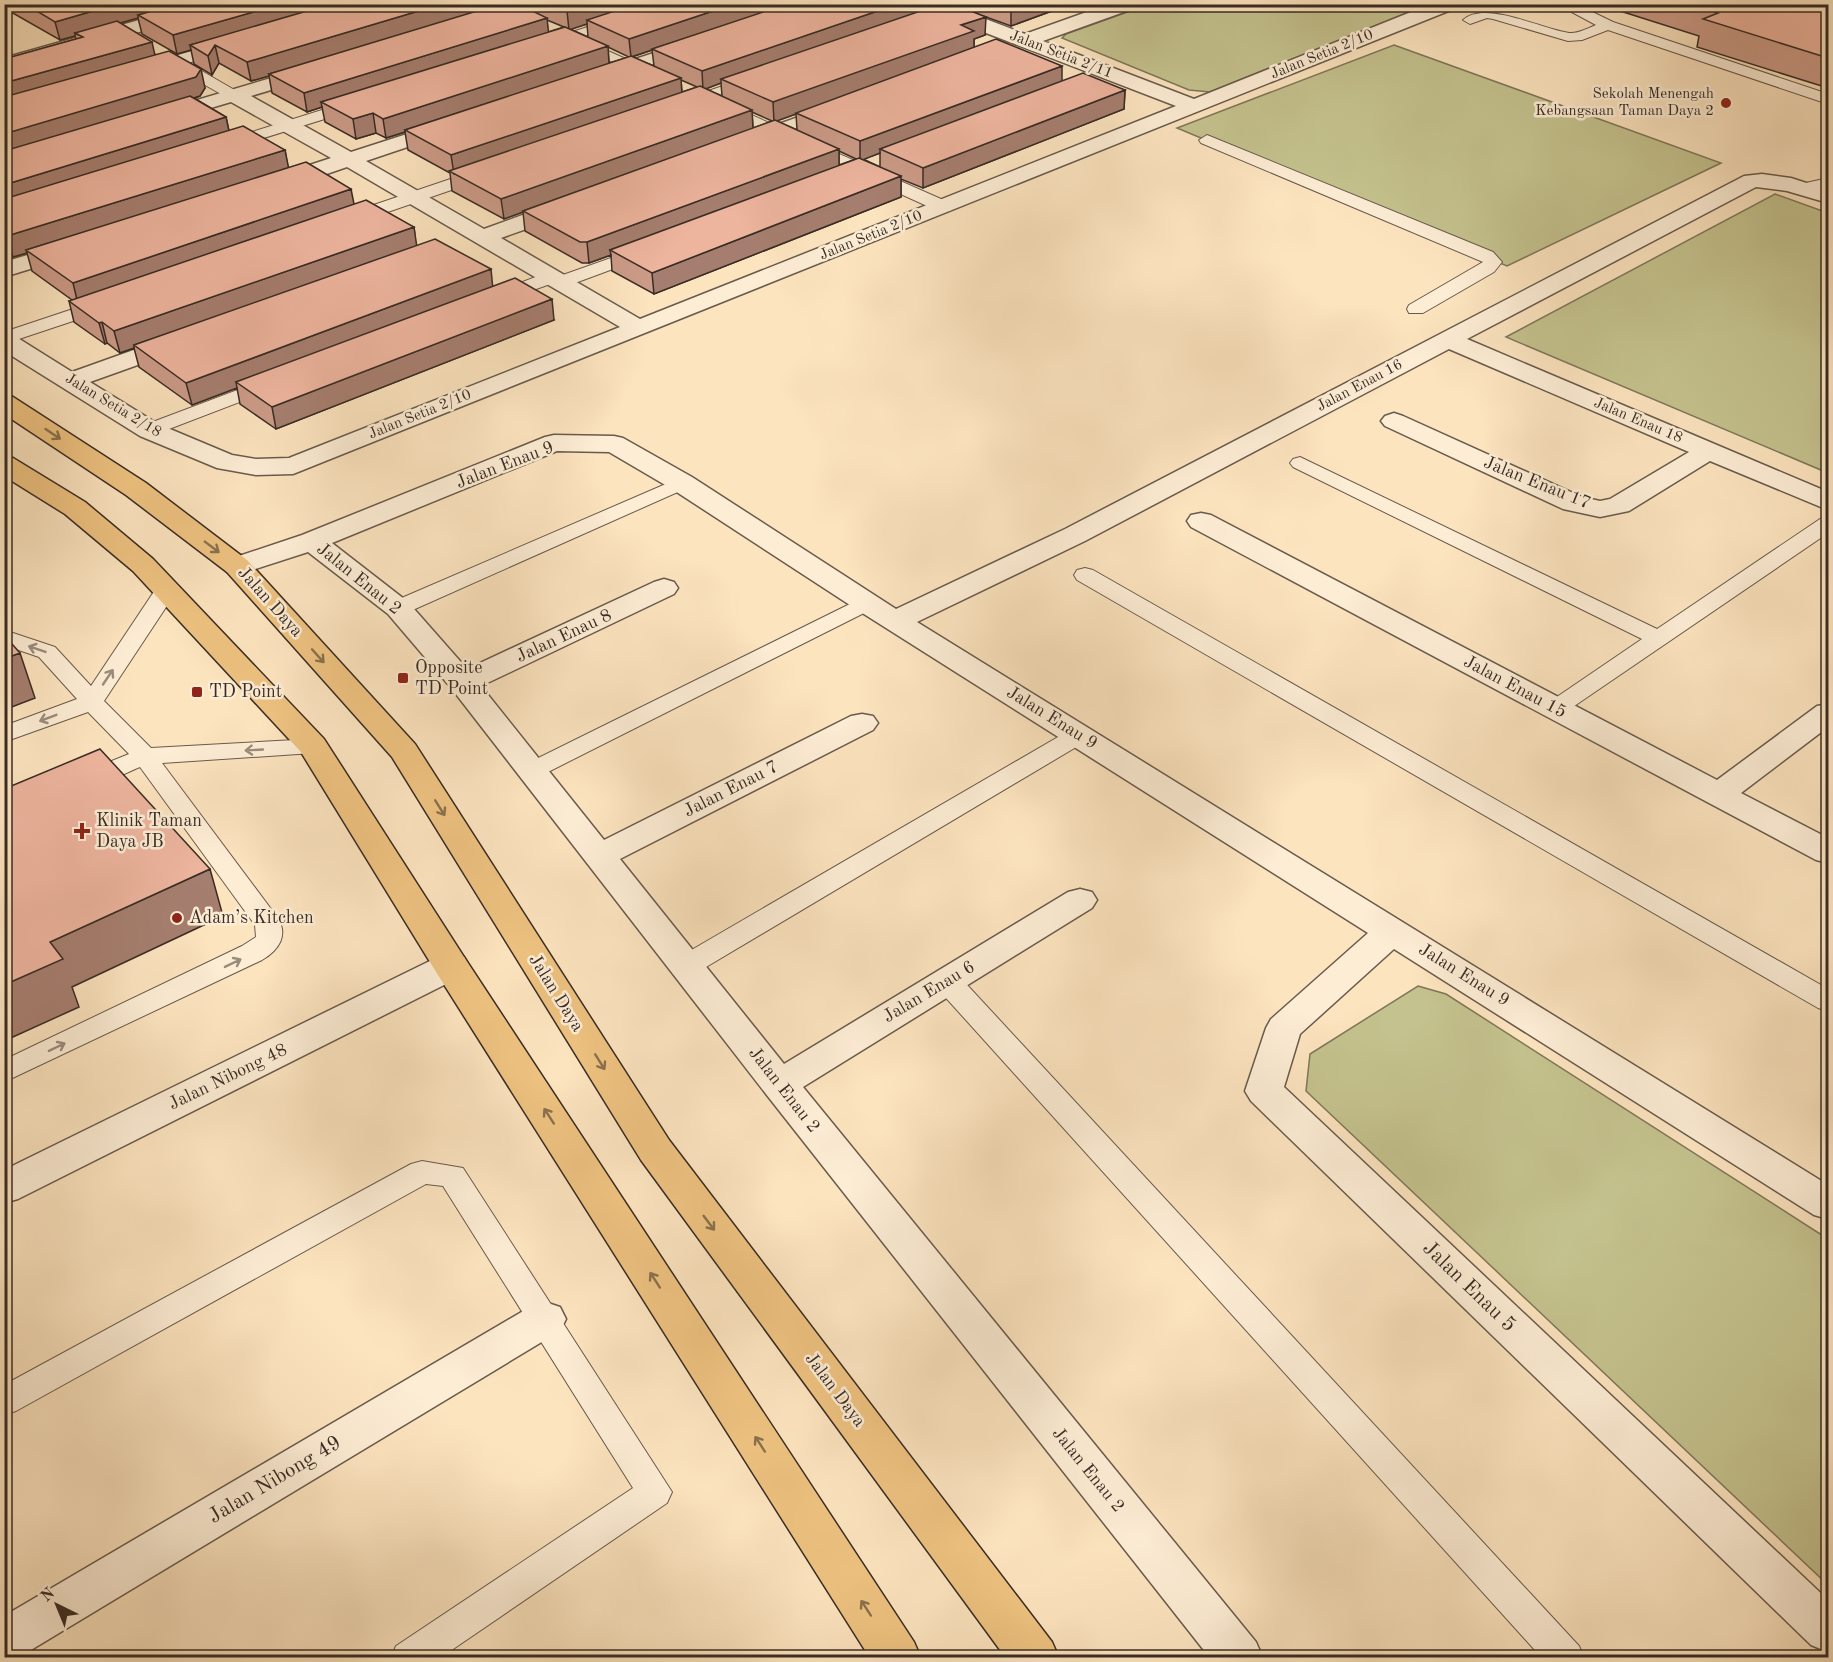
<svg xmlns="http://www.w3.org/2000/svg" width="1833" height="1662" font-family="'Old Standard TT',serif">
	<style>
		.green { fill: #c4c28e; stroke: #7e775a; stroke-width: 1.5 }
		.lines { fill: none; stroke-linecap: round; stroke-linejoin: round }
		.service-casing { stroke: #695a4c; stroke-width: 2 }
		.minor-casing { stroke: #695a4c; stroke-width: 3 }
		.primary-casing { stroke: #382c25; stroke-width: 3 }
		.service { fill: #fdedd5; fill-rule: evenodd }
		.minor { fill: #fdedd5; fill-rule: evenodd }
		.primary { fill: #eec280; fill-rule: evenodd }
		.wall { fill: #cc9b88; stroke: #382c25; stroke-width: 1.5; fill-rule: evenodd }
		.shaded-wall { fill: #a67e6f; stroke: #382c25; stroke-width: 1.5 }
		.building { fill: #edb49e; stroke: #382c25; stroke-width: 1.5 }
		.oneway { stroke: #8a704e }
		.oneway2 { stroke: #9a8c7d }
		.poi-dot { fill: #8f2418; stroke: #fdedd5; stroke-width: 2 }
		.labels { text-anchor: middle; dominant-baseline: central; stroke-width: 5; stroke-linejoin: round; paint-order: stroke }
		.far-street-label { font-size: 15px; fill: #382c25; stroke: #fdedd5 }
		.far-poi-label { font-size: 15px; fill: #382c25; stroke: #fdedd5; text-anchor: end }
		.street-label { font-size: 18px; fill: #382c25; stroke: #fdedd5 }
		.poi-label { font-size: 18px; fill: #382c25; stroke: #fdedd5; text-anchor: start }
		.near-street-label { font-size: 21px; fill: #382c25; stroke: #fdedd5 }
	</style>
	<rect width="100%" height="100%" fill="#fce4bf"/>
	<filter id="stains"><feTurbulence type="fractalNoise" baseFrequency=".00333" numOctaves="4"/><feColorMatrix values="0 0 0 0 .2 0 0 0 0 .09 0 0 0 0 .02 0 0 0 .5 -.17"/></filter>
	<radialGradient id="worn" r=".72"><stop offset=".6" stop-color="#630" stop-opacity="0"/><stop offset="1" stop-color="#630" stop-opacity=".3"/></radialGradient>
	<path class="green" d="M1147,5V4L1427,5L1210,92L1189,90L1062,38L1066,34Z
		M1394,45L1721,163L1507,266L1177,128Z
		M1775,194L1828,213V473L1506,337Z
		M1418,986L1446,994L1828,1239V1585L1306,1091L1310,1054Z"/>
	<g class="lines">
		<defs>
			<path id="service" d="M659,4H682L680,7L581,39L655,72L658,75L655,78H645L570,42L549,48L542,44L544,41Z
				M959,4H981L937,22H927L925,19L927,16Z
				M1557,4H1576L1613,22L1828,94V104L1608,30L1582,40L1568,41L1493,19L1487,18L1470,24L1463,20C1485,0 1541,29 1569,33C1578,34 1588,28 1596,25Z
				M226,43L231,44L233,47L231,50L188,63L238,92L241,95L238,98H228L173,67L152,73L144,68C152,60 211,46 226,43Z
				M755,75L760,77L763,80L760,83L688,108L682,110L674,105L676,102Z
				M357,99L365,104L363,107L232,148H220L218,145L220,142Z
				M722,102L950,203L953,207L950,211H938L716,110L714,107Z
				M1207,135L1493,252L1502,262L1494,272L1423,313H1409L1407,309L1409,305L1483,262L1201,143L1199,140Z
				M483,168L489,169L491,173L489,177L353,224H341L338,220L341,216Z
				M1828,178V188L1803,194L1795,189L1797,185Z
				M642,247L648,248L651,252L648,256L567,286L561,287L553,283L497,303L491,302L488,298L491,294L546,273L552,272L560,276Z
				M106,298L112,300L115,304L112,308L4,344V332Z
				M272,377L279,379L282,383L279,387L156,434H142L139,430L142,426Z
				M1300,457L1657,629L1820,519L1828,518V533L1564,713L1556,715L1548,713L1544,708L1548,703L1642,639L1293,467L1290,463L1293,459Z
				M682,477L689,479L692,483L689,487L406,613L398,615L390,613L387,608L390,603Z
				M1085,568L1093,570L1828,989V1011L1818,1008L1077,580L1074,575L1077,570Z
				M167,582L175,584L178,589L104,701L151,748L313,739L322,741L325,746L322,751L313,753L162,763L277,917C289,935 279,950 262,960L4,1082V1060L242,946L256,937L255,925L140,767C122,774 97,791 77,785L74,780L77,775L129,754L88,712L4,742V726L77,699L39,657L4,645V630L55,647L91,686L159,584Z
				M866,596L874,598L877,603L874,608L542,775L533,778L524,775L521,770L524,765Z
				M1079,728L1088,730L1091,735L1088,740L696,973L686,975L676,973L672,966L676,959L1070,730Z
				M947,971L957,974L1579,1646L1584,1658H1542L937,988L933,981L937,974Z
				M422,1161L463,1168L672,1492L667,1503L440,1658H391L396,1646L633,1488L443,1186L426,1184L16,1411L4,1415V1385L411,1164Z"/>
			<path id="minor" d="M196,4H227L225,8L4,70V58Z
				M514,4H544L542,8L482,26L475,24L473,20L475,16Z
				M919,4H946L1025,34L1109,4H1137L1135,8L1043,41L1194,99L1431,4H1458L1456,8L293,474L256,475L217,468L140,436L4,351V333L13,335L72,372L170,337L179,335L188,337L191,342L188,347L90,382L158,424L232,455L256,459L289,458L620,327L347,167L283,189L275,190L267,189L264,184L267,179L331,158L231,102L160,123L153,121L150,117L153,113L315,65L322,67L325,71L322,75L251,96L351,152L441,123L448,121L455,123L458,127L455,131L366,161L484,229L558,202L566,200L574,202L577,207L574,212L501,238L640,319L1176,106L921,8Z
				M696,39L703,41L706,45L703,49L603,82L596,80L593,76L596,72Z
				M840,102L847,104L850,108L847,112L754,146L747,148L740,146L737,142L740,138Z
				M1762,174L1791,178L1828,190V203L1787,191L1756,187L1467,339L1828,492V510L1710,461L1629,511L1600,517L1563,509L1385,426L1381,421L1385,416L1394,413L1403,416L1582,497L1600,501L1610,499L1689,452L1449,349L1085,541L917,622L1828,1185V1219L1814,1215L1394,949L1300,1034L1284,1087L1828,1600V1652L1811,1645L1251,1101L1245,1091L1266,1028L1271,1019L1368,933L856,609L672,489L609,452L557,451L332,543L408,602L467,669L654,582L664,579L674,582L678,588L674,594L481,686L604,840L851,716L862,714L873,716L878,723L873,730L620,859L784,1064L1068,892L1080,889L1092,892L1097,900L1092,908L803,1087L1256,1642L1263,1658H1210L766,1094L452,689L388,614L308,552L237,575L227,572L223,566L227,560L302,535L545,437L554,435L614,436L623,438L692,477L896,609L1065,529L1744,176Z
				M71,242L79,244L82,249L79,254L4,277V262Z
				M1201,513L1211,515L1717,780L1817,706L1828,704V727L1741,793L1828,838V863L1816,860L1191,527L1187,521L1191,515Z
				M451,954L464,957L469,966L464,975L18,1199L4,1203V1170L438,957Z
				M545,1302L560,1307L566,1319L560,1331L21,1656L4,1658V1616L530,1307Z"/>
			<path id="primary" d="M4,394L13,397L146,483L247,560L415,744L669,1140L1052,1642L1059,1658H1006L641,1160L392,757L227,572L126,495L4,414Z
				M4,456L13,458L85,502L153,559L324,739L464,957L914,1642L921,1658H870L438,975L301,752L133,571L65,514L4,476Z"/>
		</defs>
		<use href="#service" class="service-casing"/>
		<use href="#minor" class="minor-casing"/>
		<use href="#primary" class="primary-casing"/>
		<use href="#service" class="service"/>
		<use href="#minor" class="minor"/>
		<use href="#primary" class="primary"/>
	</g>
	<path class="wall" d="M4,4H491V7L533,11L532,4H927V9L985,35L974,39V47L1062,81L1125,90L1124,109L923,188L901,179V197L654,294L612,271L611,255L589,263H582L525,231L523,212L504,219L452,191L450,173L408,150L405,132L386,138L376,133L356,139L325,122L322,107L307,112L272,93L269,76L251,81L219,63L212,75L194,64L191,50L177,54L142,34L138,18L121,23L155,54L205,88L200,96L194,98L226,117L229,131L285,150L288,168L354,204L414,227L416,246L493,286L554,320L276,429L240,404L237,388L192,405L139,367L134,348L120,353L107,343L105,344L74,322L69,301L72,300L32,271L27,253L13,257L4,251V59L76,39L75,36L60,40L4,8ZM547,20L564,27L548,32ZM587,24L588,37L570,29ZM608,47L629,57L609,63ZM652,50L654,66L632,57ZM681,80L697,87L682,92ZM721,83L722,96L705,89ZM752,112L772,121L753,128ZM796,114L797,130L776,121ZM839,151L856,159L839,165ZM880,153V167L863,159Z
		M973,4H1071L1011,26L972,12Z
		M1598,4H1828V88L1697,47L1699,36Z"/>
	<path class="shaded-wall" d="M117,4H186L138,15V18L78,35L75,33V36L60,40L55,22Z
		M281,4H348L190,45L191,50L177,54L173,35Z
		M442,4H491V9L269,74V76L251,81L247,62Z
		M590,4H650L587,20V24L569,30L567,11Z
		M734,4H789L652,49V50L631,57L629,39Z
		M898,4H927V13L721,79V83L703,90L702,71Z
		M1021,4H1071L1011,26V8Z
		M986,17L985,35L974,39V49L774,122L773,102L961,25Z
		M547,18L549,37L321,102L322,107L307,112L304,93Z
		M152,42L156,60L4,104V83Z
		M215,45L219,63L212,75L208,56Z
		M608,46L609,64L405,130V132L386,138L383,119Z
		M1062,66V84L880,149V153L860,161V141Z
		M201,69L205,88L200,96L4,156V134Z
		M681,78L682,97L454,174L451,155Z
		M1125,90L1124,109L923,188V168Z
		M752,110L753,129L523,211V212L504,219L501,199Z
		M373,113L376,133L356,139L353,119Z
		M226,117L230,136L4,206V185Z
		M839,149V169L610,250L611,255L589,263L587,242Z
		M285,150L289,170L26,250L27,253L13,257L7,236Z
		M901,176V197L654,294L652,273Z
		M351,189L355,209L78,304L73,283Z
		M414,227L417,248L134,345V348L120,353L114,331Z
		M491,269L493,290L236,382L237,388L192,405L186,383Z
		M552,299L554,320L276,429L272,407Z
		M102,322L107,343L105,344L99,323Z
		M20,653L35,698L4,710V659Z
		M210,869L223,916L72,987L79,1007L4,1041V985L50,942Z"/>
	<path class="building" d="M25,4H117L55,22Z
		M177,4H281L173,35L138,15Z
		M331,4H442L247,62L215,45L208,56L190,45Z
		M500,4H518L547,18L304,93L269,74Z
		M552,4H590L567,11Z
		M636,4H734L629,39L587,20Z
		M787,4H898L702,71L652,49Z
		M941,4H953L986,17L961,25L974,31L773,102L721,79Z
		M1002,4H1021L1011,8Z
		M1690,4H1828V58L1703,19L1718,13Z
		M117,21L152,42L4,83V59L83,37L75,33Z
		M565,27L608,46L383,119L373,113L353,119L321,102Z
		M996,39L1062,66L860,141L796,113Z
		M169,51L201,69L196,77L4,134V97Z
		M631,56L681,78L451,155L405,130Z
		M1083,73L1125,90L923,168L880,149Z
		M700,86L752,110L501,199L449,171Z
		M190,96L226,117L4,185V151Z
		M775,120L839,149L587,242H580L523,211Z
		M243,126L285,150L7,236L4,235V199Z
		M859,158L901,176L652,273L610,250Z
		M306,162L351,189L73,283L26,250Z
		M366,200L414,227L114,331L102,322L99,323L69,301Z
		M435,239L491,269L186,383L134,345Z
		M515,278L552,299L272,407L236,382Z
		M4,635L20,653L4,659Z
		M100,749L210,869L50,942L63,959L4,985V789Z"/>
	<defs><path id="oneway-shaft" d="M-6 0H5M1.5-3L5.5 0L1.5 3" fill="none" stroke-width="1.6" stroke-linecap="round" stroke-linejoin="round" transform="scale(1.5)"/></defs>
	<g class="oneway">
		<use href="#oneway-shaft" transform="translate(53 434) rotate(34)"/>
		<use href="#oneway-shaft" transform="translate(212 547) rotate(37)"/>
		<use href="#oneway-shaft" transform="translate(318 656) rotate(48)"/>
		<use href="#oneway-shaft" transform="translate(440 808) rotate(58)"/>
		<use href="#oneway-shaft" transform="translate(600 1062) rotate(58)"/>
		<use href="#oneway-shaft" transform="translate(549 1116) rotate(-123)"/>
		<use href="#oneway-shaft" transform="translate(709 1223) rotate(53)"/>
		<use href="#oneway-shaft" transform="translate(655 1280) rotate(-123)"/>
		<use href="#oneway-shaft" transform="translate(760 1444) rotate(-123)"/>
		<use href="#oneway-shaft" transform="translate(866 1608) rotate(-123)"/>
	</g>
	<g class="oneway2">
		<use href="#oneway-shaft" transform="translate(37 649) rotate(-161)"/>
		<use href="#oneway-shaft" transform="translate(108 677) rotate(-56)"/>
		<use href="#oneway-shaft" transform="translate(48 718) rotate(159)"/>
		<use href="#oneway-shaft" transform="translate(254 750) rotate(177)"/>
		<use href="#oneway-shaft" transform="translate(233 963) rotate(-26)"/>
		<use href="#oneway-shaft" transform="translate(57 1047) rotate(-26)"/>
	</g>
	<g class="poi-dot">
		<circle cx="1726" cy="103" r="6"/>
		<rect x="397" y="672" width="12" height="12" rx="3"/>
		<rect x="191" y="686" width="12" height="12" rx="3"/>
		<path d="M79 822h6v6h6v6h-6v6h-6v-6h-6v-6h6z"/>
		<circle cx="177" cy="918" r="6"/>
	</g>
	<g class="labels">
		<g class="far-street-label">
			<text transform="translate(1061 55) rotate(21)">Jalan Setia 2/11</text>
			<text transform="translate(1322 55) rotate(-22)">Jalan Setia 2/10</text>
			<text transform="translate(871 236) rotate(-22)">Jalan Setia 2/10</text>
			<text transform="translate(1360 386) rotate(-28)">Jalan Enau 16</text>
			<text transform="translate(113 406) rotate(31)">Jalan Setia 2/18</text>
			<text transform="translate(420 415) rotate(-22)">Jalan Setia 2/10</text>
			<text transform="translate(1638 421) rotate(23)">Jalan Enau 18</text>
		</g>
		<g class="far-poi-label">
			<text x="1714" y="94">Sekolah Menengah<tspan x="1714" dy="17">Kebangsaan Taman Daya 2</tspan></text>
		</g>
		<g class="street-label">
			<text transform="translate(505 465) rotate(-21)">Jalan Enau 9</text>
			<text transform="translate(1537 483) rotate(22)">Jalan Enau 17</text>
			<text transform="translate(359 579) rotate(39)">Jalan Enau 2</text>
			<text transform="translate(270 602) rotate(48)">Jalan Daya</text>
			<text transform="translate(564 636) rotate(-25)">Jalan Enau 8</text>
			<text transform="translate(1515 687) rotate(28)">Jalan Enau 15</text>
			<text transform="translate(1052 718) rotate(32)">Jalan Enau 9</text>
			<text transform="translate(731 789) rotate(-27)">Jalan Enau 7</text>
			<text transform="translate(1464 975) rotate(32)">Jalan Enau 9</text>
			<text transform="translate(929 992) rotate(-31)">Jalan Enau 6</text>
			<text transform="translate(556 993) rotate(58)">Jalan Daya</text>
			<text transform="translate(228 1077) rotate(-26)">Jalan Nibong 48</text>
			<text transform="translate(784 1090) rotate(52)">Jalan Enau 2</text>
			<text transform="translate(835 1390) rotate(53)">Jalan Daya</text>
			<text transform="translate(1088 1470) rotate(51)">Jalan Enau 2</text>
		</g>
		<g class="poi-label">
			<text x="415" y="668">Opposite<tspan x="415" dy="21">TD Point</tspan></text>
			<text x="209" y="692">TD Point</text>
			<text x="96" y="821">Klinik Taman<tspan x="96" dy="21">Daya JB</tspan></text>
			<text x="189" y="918">Adam’s Kitchen</text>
		</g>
		<g class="near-street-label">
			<text transform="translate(1469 1287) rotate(44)">Jalan Enau 5</text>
			<text transform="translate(275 1480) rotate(-31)">Jalan Nibong 49</text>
		</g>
	</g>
	<rect width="1833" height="1662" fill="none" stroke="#fce4bf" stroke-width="24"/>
	<rect x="6" y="6" width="1821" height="1650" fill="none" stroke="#382c25" stroke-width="3"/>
	<rect x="12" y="12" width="1809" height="1638" fill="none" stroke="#382c25" stroke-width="1.5"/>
	<g transform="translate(57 1605) rotate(317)" stroke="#fdedd5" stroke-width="4.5" paint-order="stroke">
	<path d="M0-4.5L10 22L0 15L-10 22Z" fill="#382c25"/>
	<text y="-9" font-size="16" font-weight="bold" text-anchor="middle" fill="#382c25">N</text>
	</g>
	<rect width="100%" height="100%" filter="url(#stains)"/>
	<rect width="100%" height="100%" fill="url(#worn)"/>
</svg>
